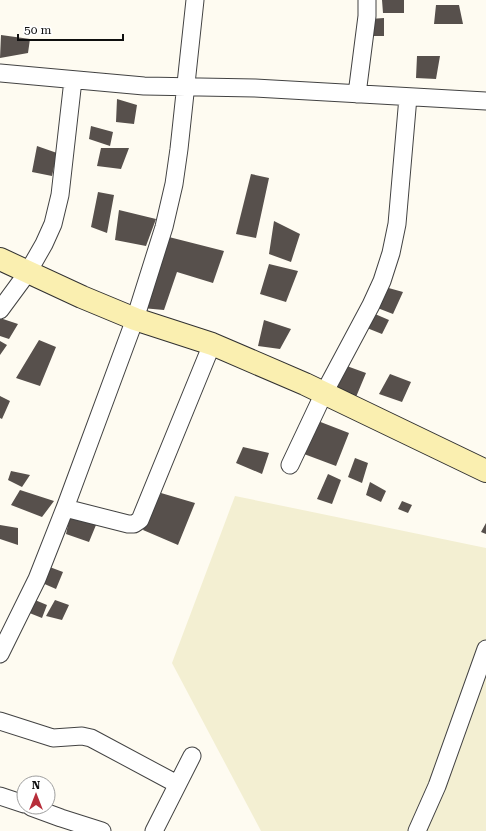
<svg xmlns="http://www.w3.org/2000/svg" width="486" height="831" font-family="'Roboto Serif',serif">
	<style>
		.farmland { fill: #f3efd2 }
		.building { fill: #57504c }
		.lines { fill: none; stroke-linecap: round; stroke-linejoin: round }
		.street-casing { stroke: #424242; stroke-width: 19 }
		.secondary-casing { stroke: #313131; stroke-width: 24 }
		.street { stroke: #fff; stroke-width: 17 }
		.secondary { stroke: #faefb0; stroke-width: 22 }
	</style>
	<rect width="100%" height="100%" fill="#fefbf1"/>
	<path class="farmland" d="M235,496L486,548V831H261L172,663Z"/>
	<path class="building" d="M382,0H404V13H383Z
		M436,5H459L463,24H434Z
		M384,18V36H368L370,19Z
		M1,35L30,39L28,53L0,58Z
		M417,56H440L436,79L416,78Z
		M117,99L137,105L134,124L116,122Z
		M91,126L113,132L110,146L89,139Z
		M37,146L57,153L52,176L32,172Z
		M101,148H129L121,169L97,166Z
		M251,174L269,178L256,238L236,234Z
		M98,192L114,195L107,233L91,227Z
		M119,210L156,219L146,246L115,240Z
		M274,221L300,234L291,262L269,254Z
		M165,236L224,251L213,283L177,272L164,310L142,308Z
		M269,264L298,271L286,302L260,294Z
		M385,287L403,292L393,314L375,307Z
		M375,314L389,320L382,334L367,328Z
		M0,318L18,324L9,339L0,336Z
		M264,320L291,329L280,349L258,346Z
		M39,340L56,347L40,386L16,378Z
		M0,341L7,345L0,355Z
		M344,365L366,373L356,397L336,389Z
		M390,374L411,382L402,402L379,394Z
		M0,396L10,401L2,419L0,418Z
		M318,421L349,433L336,466L304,454Z
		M243,447L269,453L262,474L236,463Z
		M355,458L368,463L362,483L348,477Z
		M11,471L30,475L22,487L8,480Z
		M328,474L341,480L332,504L317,499Z
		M370,482L386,491L381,502L366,495Z
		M20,490L54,501L42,517L11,505Z
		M161,493L195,503L178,545L143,530Z
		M402,501L412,505L408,513L398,509Z
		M70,516L96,525L89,542L66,534Z
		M486,523V534L481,532Z
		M0,525L18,528V545L0,539Z
		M47,566L63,572L56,589L40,582Z
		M35,600L47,605L42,618L27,612Z
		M55,600L69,605L62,620L46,616Z"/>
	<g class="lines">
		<defs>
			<path id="street" d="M0,73L144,86L255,88L486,101
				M357,94L367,16V0
				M0,310L28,272L44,244L53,224L60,195L73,80
				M290,465L324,393L371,305L382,281L391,253L397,224L408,97
				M65,508L128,524H134L140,520L212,344
				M0,654L37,579L65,508L135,319L164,227L174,184L179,149L195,0
				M0,721L53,738L82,736L91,738L177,784
				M0,796L24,804
				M31,807L61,818L102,831
				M154,831L192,756
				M417,831L437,786L486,649"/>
			<path id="secondary" d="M0,259L82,297L135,319L212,344L305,384L486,471"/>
		</defs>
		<use href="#street" class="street-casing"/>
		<use href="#secondary" class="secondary-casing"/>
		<use href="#street" class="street"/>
		<use href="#secondary" class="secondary"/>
	</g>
	<g transform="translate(36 795)"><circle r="19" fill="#ffffff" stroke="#9f9f9f"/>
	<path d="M0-3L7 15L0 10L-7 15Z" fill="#b72e3a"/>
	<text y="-6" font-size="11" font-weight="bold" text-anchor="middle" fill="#0f0f0f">N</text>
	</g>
	<path d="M18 34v6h105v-6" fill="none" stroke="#0f0f0f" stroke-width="2"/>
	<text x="24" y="34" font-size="12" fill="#0f0f0f" stroke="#ffffff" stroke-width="3" paint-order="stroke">50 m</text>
</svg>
